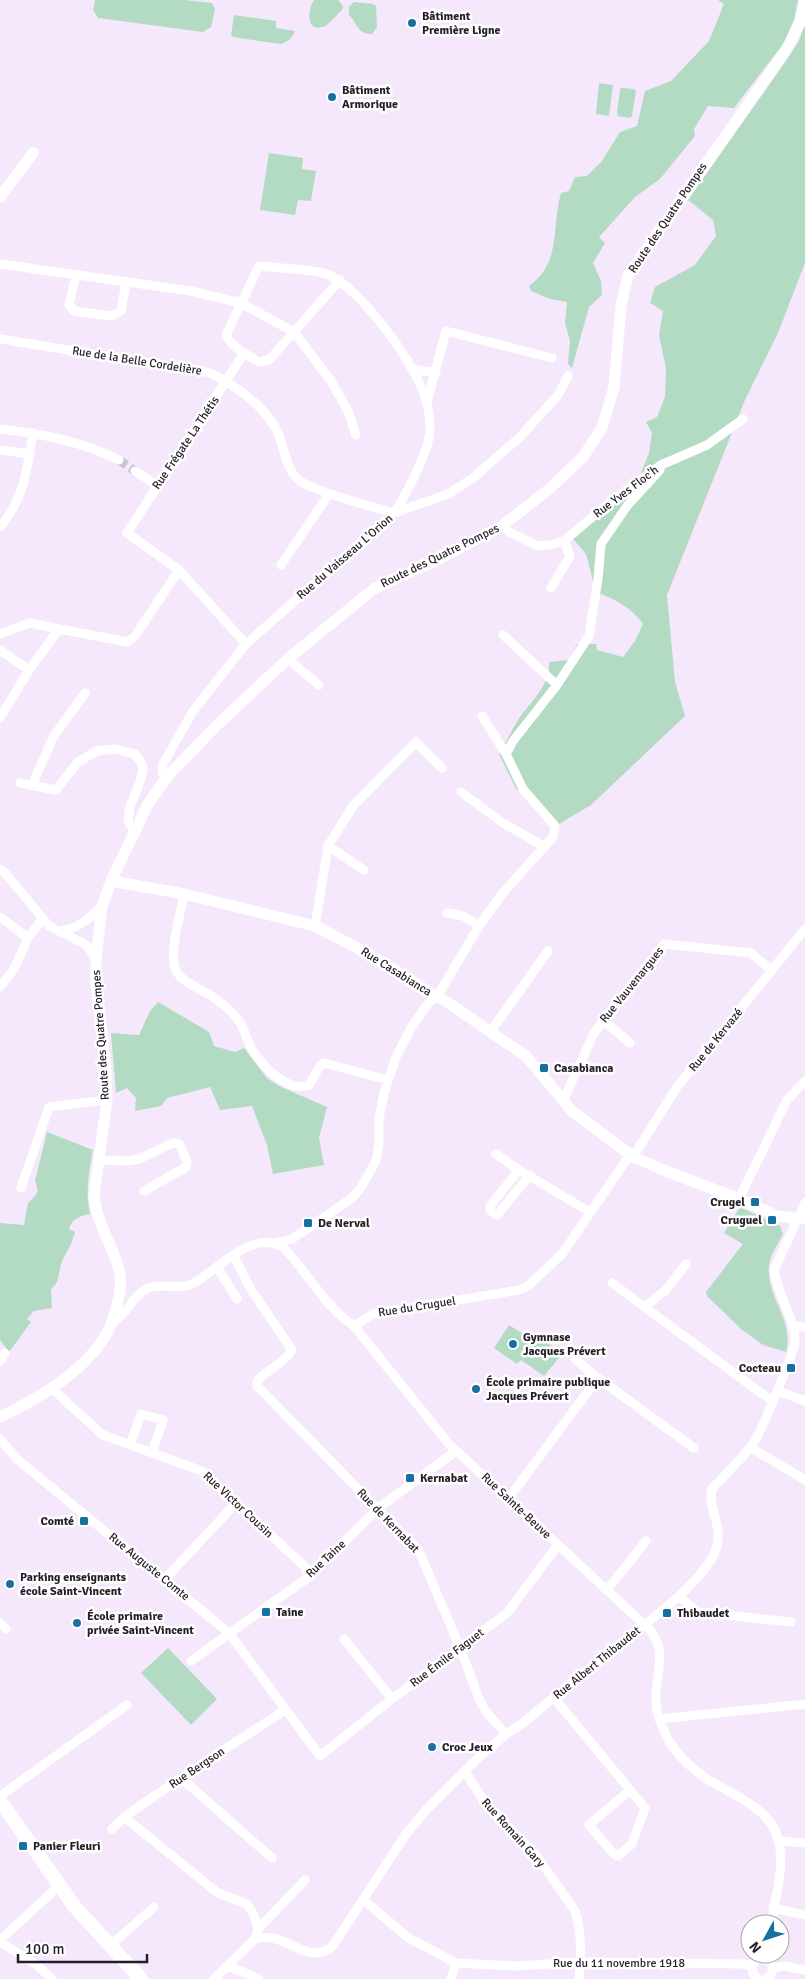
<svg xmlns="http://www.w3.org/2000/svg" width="805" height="1979" font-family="Signika,sans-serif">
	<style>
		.green { fill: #b3dac3 }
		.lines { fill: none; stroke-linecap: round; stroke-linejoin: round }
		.minor-tunnel { stroke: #ccc0d2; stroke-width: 9; stroke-dasharray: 9 4.5; stroke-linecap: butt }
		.minor { stroke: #fff; stroke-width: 9 }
		.tertiary { stroke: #fff; stroke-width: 11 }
		.secondary { stroke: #fff; stroke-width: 14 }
		.poi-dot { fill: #1771a0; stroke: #fff; stroke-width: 2 }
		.labels { text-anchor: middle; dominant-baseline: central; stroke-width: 5; stroke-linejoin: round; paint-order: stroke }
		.poi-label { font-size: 12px; font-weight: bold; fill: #251e28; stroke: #fff; text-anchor: start }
		.street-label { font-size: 12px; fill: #251e28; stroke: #fff }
	</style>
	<rect width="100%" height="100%" fill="#f6e8fc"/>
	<path class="green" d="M95,0H184L212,3L215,9L211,27L203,32L98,18L93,10Z
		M314,0H338L343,6L342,10L326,26L318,28L313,26C307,20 309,7 314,0Z
		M718,0H798L794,19L784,43L734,108L708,106L694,129L695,136L660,179L635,197L599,237L605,243L593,263L601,281L602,295L589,307L572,368L568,364L570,341L565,323L567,302L550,299L531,291L529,286C562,262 551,228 561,193L569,191L575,177L587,176L602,161L620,132L637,126L645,91L671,81L709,41L724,4Z
		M354,2L373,4L376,6L377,27L372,34C357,34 358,24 349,15V7Z
		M234,15L276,21V28L295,31C292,38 288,42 280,44L233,37L231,35Z
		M805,24V263L778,333L745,400L667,595L675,682L685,716L591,805L559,824L523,793L516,789L499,754C506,743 511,731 518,720C529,703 552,684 549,662L569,660L577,644H596L597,650L623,657L635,641L643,624C632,608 615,599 596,592L586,554L569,534L639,478L649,453L652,433L646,422L657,417L665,397L666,369L659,335L663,311L650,303L655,287L695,265L716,236L713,220L688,200L781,68L799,41Z
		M599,83L613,85L609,116L596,114Z
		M622,88L634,89L636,91L632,116L630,118L618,116L617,112L620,89Z
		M269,153L303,158L302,169L316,171L311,201L298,200L295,215L260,210Z
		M158,1002L209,1032L214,1046L235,1052L244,1048L267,1078L279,1086L327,1107L319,1138L324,1165L273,1174L267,1145L252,1106L220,1110L210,1087L167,1098L161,1106L135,1111L136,1098L127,1088L116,1093L111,1033L139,1035L150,1011Z
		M47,1132L93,1150C89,1172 85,1192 90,1214C80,1216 72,1218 69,1229L75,1232L71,1244L62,1261L57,1282L51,1290L52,1308L34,1311L27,1319L31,1322L9,1352L0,1340V1223L24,1225L28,1203L35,1196L38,1191L35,1181Z
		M740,1207L780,1226L783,1234C778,1244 770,1256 769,1266C766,1296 795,1322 786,1352L763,1345L741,1329L707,1296L706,1292L743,1244L724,1233Z
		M509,1325L533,1340L537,1335L562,1354L544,1376L521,1360L517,1364L494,1348Z
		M168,1648L217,1699L191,1725L141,1673Z"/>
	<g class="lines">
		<path class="minor-tunnel" d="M119,460L135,471"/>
		<path class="minor" d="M0,264L191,291L241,303L294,332L331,381L348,411L356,435
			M76,275L69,305L74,311L111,316L121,311L126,282
			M0,339C50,347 100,355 149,363C169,366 199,367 216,376C239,388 266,408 277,431C285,448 285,470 301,482C305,484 311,486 315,488C340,499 368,505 394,513C405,497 430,449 430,430C430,422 429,412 427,404C420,369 360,287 327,274C313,269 276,268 259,266L226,335C232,348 248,355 259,362L269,360L340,280
			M244,353L127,533L179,570L246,644
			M412,369L436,373
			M427,402L446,331L552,358
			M0,429C41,434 82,441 119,460
			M0,450L29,454
			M135,471L157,485
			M503,525L509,532L538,546L549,545L564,541L610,502L661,465L707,445L743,419
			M0,527C26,495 26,472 33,433
			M281,565L329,494
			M551,588L570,556L564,541
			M0,634L30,623L59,629
			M503,635L557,685
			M0,650L29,670
			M288,659L319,685
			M482,716L506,754
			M0,718L29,670L59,629L128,642L135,636L179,570
			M166,778L162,773L163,764L193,711L246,644L394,513L448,494L473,478L521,436L558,395L568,376
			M20,783L56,790L78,762L97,751L115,749L135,754L141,762L143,768L141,779L130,807L128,821L134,831
			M34,785L35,778L54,736L85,693
			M461,792L503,823L545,847
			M328,846L364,870
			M0,869L6,874L49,926L83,943L89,948L96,959
			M184,894C181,913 168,954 176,970C181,982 199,988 210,995C219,1001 229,1008 236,1017C245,1027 246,1040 253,1051C263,1067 289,1093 309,1085L320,1066L324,1063L388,1080
			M447,913L463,916L479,926
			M0,917L28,938
			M315,926L328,846L353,806L416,742L442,768
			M60,931C78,929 90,918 102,906
			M0,987L14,969L28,938L43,918
			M604,1021L630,1043
			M491,1031L548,951
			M563,1101L594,1033L664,944L751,953L771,970
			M496,1154L519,1170L590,1212
			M98,1160L127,1161L139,1159L173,1143L179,1144L187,1161L186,1167L144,1191
			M519,1170L490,1206V1210L497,1215L530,1175
			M21,1188L49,1107L107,1100
			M739,1199L787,1100L805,1081
			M276,1243L292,1239L352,1198L360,1189L376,1161L379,1144V1119L384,1093L396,1057L411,1028L427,1005L441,990L479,926L502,894L553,837L555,826L523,789L506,754L513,741L557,685L589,636L598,579L601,544L627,506L660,470L661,465
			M233,1255L252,1291L292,1350C284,1364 267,1369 257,1381V1386L419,1551L460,1648L480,1701L487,1713L506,1734
			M217,1267L237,1299
			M612,1283L772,1401
			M644,1307L666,1290L686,1264
			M114,1321C127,1314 131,1299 143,1291C158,1280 178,1292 194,1283C221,1268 252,1228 284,1248C309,1274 323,1305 354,1326L449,1444L650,1630C669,1654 654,1676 656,1703C657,1714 661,1725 666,1735C674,1752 691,1768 707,1779C736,1797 777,1810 780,1849C783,1874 775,1900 771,1924
			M354,1326L373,1314L519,1290L528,1286L562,1254L625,1162L638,1149L677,1087L805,929
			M793,1326L805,1327
			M575,1359L598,1378
			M0,1361L5,1353
			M51,1388L103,1435L202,1471L305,1567L310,1576
			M777,1391L805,1401
			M0,1439L18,1460L229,1633L320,1756L392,1699L507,1613L558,1545
			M130,1445L141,1414L163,1420L152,1453
			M750,1447L805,1480
			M508,1499L598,1378L694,1448
			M165,1579L236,1503
			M607,1590L646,1541
			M679,1596L697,1612L791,1622
			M0,1623L6,1629
			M344,1639L392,1699
			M191,1661L310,1576L377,1509L456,1451
			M553,1697L559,1704L645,1808L632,1844L618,1856L613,1853L589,1825L630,1790
			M659,1719L805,1704
			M465,1772L486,1804L536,1855L575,1911C582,1931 581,1958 579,1979
			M181,1778L272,1858
			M0,1796L127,1705
			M124,1817L218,1893L247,1904L254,1915L258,1929L256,1938
			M112,1829L124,1817L181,1778L285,1710
			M779,1841L805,1843
			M364,1900L407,1937L456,1963L516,1966L580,1962L744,1964L752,1966
			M773,1908L805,1915
			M258,1929L305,1880
			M0,1940L60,1885
			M0,1942L37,1965L52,1979
			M110,1946L154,1907
			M228,1966L259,1979
			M773,1968L784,1966L805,1970
			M214,1979L256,1938C261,1938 267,1937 272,1938C294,1942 310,1963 332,1947L406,1834L426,1810L476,1760L506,1734L523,1723C552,1698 582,1675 611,1651C640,1628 705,1582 716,1549C724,1525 707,1510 712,1489C725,1474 741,1460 753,1444C760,1434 796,1349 795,1340C794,1316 777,1295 774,1270L805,1203
			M451,1979L456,1963
			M758,1979L753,1974L752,1966L756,1960L763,1959L770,1962L773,1968L771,1975L766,1979"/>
		<path class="tertiary" d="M0,197L33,153
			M111,881L184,894L315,926L371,955L435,996L444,1000L526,1056L572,1111L632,1156L661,1169L739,1199L777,1216L805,1219
			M0,1417C44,1396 102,1362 115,1313C118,1299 122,1289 120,1275C115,1247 96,1224 94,1195L107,1100L106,1071L96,982V959L102,906L111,881L148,804L166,778L216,726L290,657L375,588L441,558L503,525L548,490L583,457L602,428L614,387L621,306L628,275L786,50L800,23L805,0"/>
		<path class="secondary" d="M0,1801L75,1907L141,1979"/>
	</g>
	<g class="poi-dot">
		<circle cx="412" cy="23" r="5"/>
		<circle cx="332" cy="97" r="5"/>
		<rect x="539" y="1063" width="10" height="10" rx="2.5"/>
		<rect x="750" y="1197" width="10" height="10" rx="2.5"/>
		<rect x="767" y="1215" width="10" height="10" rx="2.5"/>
		<rect x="303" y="1218" width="10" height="10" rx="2.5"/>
		<circle cx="513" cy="1344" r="5"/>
		<rect x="786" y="1363" width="10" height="10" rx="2.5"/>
		<circle cx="476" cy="1389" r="5"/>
		<rect x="405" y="1473" width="10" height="10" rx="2.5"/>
		<rect x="79" y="1516" width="10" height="10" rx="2.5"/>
		<circle cx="10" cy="1584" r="5"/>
		<rect x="261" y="1607" width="10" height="10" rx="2.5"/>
		<rect x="662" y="1608" width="10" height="10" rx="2.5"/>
		<circle cx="77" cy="1623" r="5"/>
		<circle cx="432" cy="1747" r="5"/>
		<rect x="18" y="1841" width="10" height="10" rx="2.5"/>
	</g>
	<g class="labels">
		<g class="poi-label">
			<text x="422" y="16">Bâtiment<tspan x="422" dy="14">Première Ligne</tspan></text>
			<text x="342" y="90">Bâtiment<tspan x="342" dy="14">Armorique</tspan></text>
			<text x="554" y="1068">Casabianca</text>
			<text x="745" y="1202" text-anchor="end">Crugel</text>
			<text x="762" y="1220" text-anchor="end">Cruguel</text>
			<text x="318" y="1223">De Nerval</text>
			<text x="523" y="1337">Gymnase<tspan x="523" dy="14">Jacques Prévert</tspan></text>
			<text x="781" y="1368" text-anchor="end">Cocteau</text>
			<text x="486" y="1382">École primaire publique<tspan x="486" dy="14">Jacques Prévert</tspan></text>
			<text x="420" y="1478">Kernabat</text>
			<text x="74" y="1521" text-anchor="end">Comté</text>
			<text x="20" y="1577">Parking enseignants<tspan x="20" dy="14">école Saint-Vincent</tspan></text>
			<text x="276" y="1612">Taine</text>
			<text x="677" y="1613">Thibaudet</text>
			<text x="87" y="1616">École primaire<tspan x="87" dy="14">privée Saint-Vincent</tspan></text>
			<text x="442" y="1747">Croc Jeux</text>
			<text x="33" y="1846">Panier Fleuri</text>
		</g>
		<g class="street-label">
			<text transform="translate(668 218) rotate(-56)">Route des Quatre Pompes</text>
			<text transform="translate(137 361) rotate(9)">Rue de la Belle Cordelière</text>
			<text transform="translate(186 443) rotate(-56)">Rue Frégate La Thétis</text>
			<text transform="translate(626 492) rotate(-37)">Rue Yves Floc'h</text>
			<text transform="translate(440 556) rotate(-26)">Route des Quatre Pompes</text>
			<text transform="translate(345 557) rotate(-41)">Rue du Vaisseau L'Orion</text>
			<text transform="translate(396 972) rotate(32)">Rue Casabianca</text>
			<text transform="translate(632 985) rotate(-51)">Rue Vauvenargues</text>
			<text transform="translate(101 1035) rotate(-94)">Route des Quatre Pompes</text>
			<text transform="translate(716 1040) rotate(-51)">Rue de Kervazé</text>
			<text transform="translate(417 1307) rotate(-9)">Rue du Cruguel</text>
			<text transform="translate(238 1505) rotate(43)">Rue Victor Cousin</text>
			<text transform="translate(516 1506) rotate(43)">Rue Sainte-Beuve</text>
			<text transform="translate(388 1521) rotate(46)">Rue de Kernabat</text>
			<text transform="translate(326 1559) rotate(-43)">Rue Taine</text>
			<text transform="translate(149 1567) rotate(39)">Rue Auguste Comte</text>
			<text transform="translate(447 1658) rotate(-37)">Rue Émile Faguet</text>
			<text transform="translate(597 1663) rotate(-39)">Rue Albert Thibaudet</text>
			<text transform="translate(197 1768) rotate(-34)">Rue Bergson</text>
			<text transform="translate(513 1833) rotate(48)">Rue Romain Gary</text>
			<text x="619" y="1963">Rue du 11 novembre 1918</text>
		</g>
	</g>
	<g transform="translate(765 1939) rotate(230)"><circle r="24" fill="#ffffff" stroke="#a8a5a9"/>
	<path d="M0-4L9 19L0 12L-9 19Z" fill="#1771a0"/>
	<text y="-8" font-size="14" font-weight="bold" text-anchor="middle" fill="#251e28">N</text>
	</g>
	<path d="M18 1954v8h129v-8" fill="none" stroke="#251e28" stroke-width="2.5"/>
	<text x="25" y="1954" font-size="15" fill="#251e28" stroke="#ffffff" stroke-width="4" paint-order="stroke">100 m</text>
</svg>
